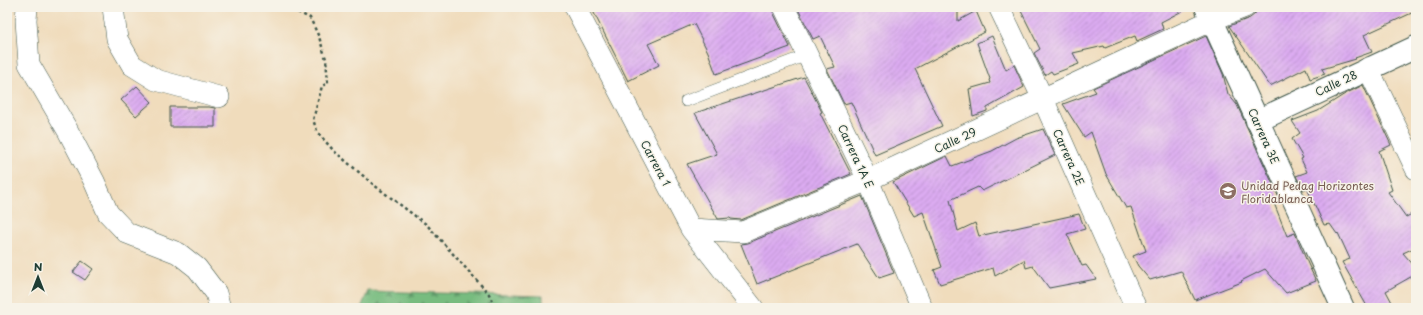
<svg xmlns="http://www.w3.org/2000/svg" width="1423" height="315" font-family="'Playpen Sans',sans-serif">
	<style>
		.forest { fill: url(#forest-firs); stroke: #4b7c5a }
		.building { fill: url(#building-hatch) }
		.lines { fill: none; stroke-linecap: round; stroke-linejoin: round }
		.service-casing { stroke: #3e5548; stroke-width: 12 }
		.minor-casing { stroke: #3e5548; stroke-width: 22 }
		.secondary-casing { stroke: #3e5548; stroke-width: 24 }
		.path { stroke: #3e5548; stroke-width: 2.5; stroke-dasharray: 3 3; stroke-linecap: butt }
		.service { stroke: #fff; stroke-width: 11 }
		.minor { stroke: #fff; stroke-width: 21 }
		.secondary { stroke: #fff; stroke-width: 22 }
		.labels { text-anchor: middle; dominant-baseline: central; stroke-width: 3; stroke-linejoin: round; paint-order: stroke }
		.street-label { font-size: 11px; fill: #1f3d34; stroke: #f7f3e8 }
		.education-label { font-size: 11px; fill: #785e54; stroke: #f7f3e8; text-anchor: start }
	</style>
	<defs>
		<pattern id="forest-firs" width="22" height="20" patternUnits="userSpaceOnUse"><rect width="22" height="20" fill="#77bc7f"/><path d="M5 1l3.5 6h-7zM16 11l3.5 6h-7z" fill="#619a69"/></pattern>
		<pattern id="building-hatch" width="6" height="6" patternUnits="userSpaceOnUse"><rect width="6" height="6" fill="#dcabf1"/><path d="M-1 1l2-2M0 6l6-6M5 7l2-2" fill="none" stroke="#b28cc4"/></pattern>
	</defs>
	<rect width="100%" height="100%" fill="#f7f3e8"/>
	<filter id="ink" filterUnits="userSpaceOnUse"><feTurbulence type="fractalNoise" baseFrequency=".025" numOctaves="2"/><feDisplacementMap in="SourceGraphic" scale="8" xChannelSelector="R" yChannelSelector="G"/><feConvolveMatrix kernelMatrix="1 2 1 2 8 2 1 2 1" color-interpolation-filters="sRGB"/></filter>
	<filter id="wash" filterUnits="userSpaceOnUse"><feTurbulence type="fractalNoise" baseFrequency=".012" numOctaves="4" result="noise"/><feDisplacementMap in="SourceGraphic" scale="16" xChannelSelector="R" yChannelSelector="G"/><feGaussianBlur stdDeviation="0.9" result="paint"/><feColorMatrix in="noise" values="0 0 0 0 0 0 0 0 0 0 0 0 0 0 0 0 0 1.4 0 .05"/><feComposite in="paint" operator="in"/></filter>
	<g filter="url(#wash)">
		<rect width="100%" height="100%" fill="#f0dcbc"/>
		<path class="forest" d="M368,291L543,296V308H361Z"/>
		<g id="blocks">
			<path class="building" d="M591,7H772L773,12L790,47L716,74L708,52L694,24L648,44L659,65L628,81Z
				M797,7H958V21L976,11L985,32L915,69L942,126L875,155L851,102L844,104L827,69L835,67L820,36L813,39Z
				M1019,7H1190L1161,22L1163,29L1137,41L1135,36L1105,48L1104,46L1073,53L1079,64L1053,74L1051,71L1045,75L1034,53L1040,49Z
				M1257,7H1416V11L1364,35L1372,52L1355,58L1356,59L1322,69L1325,74L1310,79L1306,68L1270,86L1229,26L1250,18L1255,14Z
				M992,36L1006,70L1014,65L1024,87L987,108V111L973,116L969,89L990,83L989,80L990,79L977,43Z
				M1206,36L1223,74L1228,94L1237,105L1280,200L1274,203L1287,236L1295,233L1308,264L1316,281L1286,293L1265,269L1241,281L1242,282L1195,300L1181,271L1150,280L1138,266L1133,256L1146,251L1131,207L1126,208L1106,174L1091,132L1084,137L1063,104L1096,92L1093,88Z
				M804,77L822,112L820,113L851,174L741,220L731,219L730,218L718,219L687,164L717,154L695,113Z
				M1363,85L1391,145L1379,151L1392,190L1388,192L1406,217L1416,212V247L1403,253L1416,268V274L1386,291L1395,308H1368L1342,262L1350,259L1338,233L1337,234L1330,224L1324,225L1307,188L1303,190L1296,176L1307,172L1301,159L1303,158L1292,139L1300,133L1292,121L1318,111L1345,94Z
				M137,86L152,102L136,116L121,100Z
				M170,107H209L215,108V127H170Z
				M1043,129L1055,155L982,191L978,187L950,200L958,231L975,223L979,236L1079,214L1085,229L1067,234L1082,266L1086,265L1096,279L1049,288L1033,266L1026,268L1024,260L995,276L993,268L940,284L934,270L942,267L923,212L914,216L893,182L947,156L952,166L992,151L1016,138Z
				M862,196L894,273L879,278L857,244L757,284L741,244L748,243Z
				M82,261L93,269L85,280L73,272Z"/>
		</g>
	</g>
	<g filter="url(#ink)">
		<use href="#blocks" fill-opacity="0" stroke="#3e5548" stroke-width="1"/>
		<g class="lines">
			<defs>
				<path id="service" d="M686,101L807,55"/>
				<path id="minor" d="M27,7L26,20L29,64L68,131L94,181L108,213L127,233L178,253L197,268L216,293L220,308
					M113,7L117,39L132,65L156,80L219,97
					M575,7L691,229L753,308
					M784,7L868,180L922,308
					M999,7L1043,99L1136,308
					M1368,68L1416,169
					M691,229L743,232L868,180L1212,20L1245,7"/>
				<path id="secondary" d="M1206,7L1343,308
					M1257,121L1416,47"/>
			</defs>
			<use href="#service" class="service-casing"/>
			<use href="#minor" class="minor-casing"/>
			<use href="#secondary" class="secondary-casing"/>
			<path class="path" d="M287,7L310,18L319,37L326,59L328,83L322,86L313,120L318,133L334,151L374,185L427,225L489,294L495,308"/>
			<use href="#service" class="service"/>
			<use href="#minor" class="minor"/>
			<use href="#secondary" class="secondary"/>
		</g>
	</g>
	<defs>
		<symbol id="school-disc" viewBox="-11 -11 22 22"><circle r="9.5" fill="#8d6e63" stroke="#f7f3e8"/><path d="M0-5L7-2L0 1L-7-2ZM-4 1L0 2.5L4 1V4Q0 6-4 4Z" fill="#fff"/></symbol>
	</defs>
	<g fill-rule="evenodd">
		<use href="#school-disc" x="1218" y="181" width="20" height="20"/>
	</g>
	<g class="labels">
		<g class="street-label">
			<text transform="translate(1336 83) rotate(-25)">Calle 28</text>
			<text transform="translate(1264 136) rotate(66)">Carrera 3E</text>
			<text transform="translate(955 140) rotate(-25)">Calle 29</text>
			<text transform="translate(856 156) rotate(65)">Carrera 1A E</text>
			<text transform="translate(1069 157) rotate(66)">Carrera 2E</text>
			<text transform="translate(656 163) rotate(62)">Carrera 1</text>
		</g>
		<g class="education-label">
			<text x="1241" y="185">Unidad Pedag Horizontes<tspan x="1241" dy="13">Floridablanca</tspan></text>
		</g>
	</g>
	<rect width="1423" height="315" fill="none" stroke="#f7f3e8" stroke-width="24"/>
	<g transform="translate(38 277)" stroke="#f7f3e8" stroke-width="3" paint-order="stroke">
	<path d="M0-3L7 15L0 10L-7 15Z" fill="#1f3d34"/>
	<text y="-6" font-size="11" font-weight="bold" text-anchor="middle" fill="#1f3d34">N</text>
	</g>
</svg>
